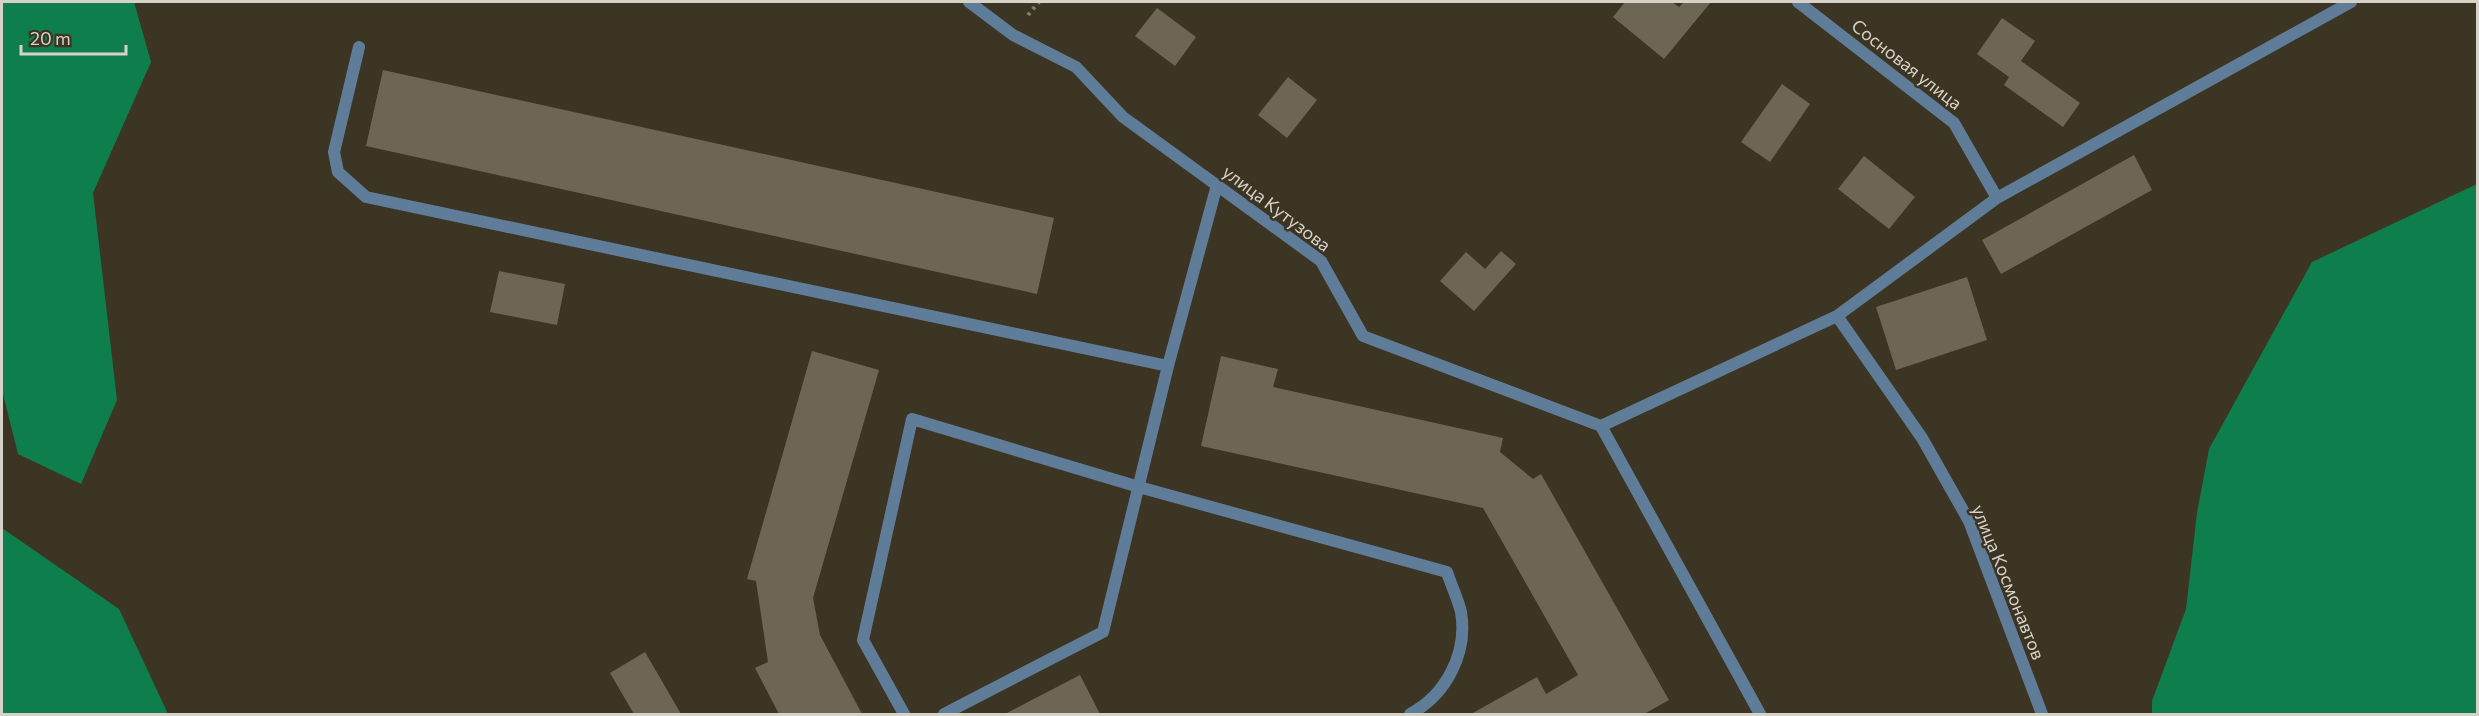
<svg xmlns="http://www.w3.org/2000/svg" width="2479" height="716" font-family="Commissioner,sans-serif">
	<style>
		.forest { fill: #0f7e4d }
		.building { fill: #6e6654 }
		.lines { fill: none; stroke-linecap: round; stroke-linejoin: round }
		.path { stroke: #847e70; stroke-width: 4; stroke-dasharray: 3 4.5; stroke-linecap: butt }
		.lane { stroke: #5f7d98; stroke-width: 12 }
		.street { stroke: #5f7d98; stroke-width: 12 }
		.labels { text-anchor: middle; dominant-baseline: central; stroke-width: 5; stroke-linejoin: round; paint-order: stroke }
		.street-label { font-size: 18px; fill: #d7d2c8; stroke: #3c3524 }
	</style>
	<rect width="100%" height="100%" fill="#3c3524"/>
	<path class="forest" d="M2,2H134L151,62L93,193L117,400L81,484L18,454L2,390Z
		M2477,184V714H2152V701L2186,609L2197,513L2209,449L2312,262Z
		M2,528L119,609L168,714H2Z"/>
	<path class="building" d="M1625,2H1672L1679,7L1684,2H1711L1664,59L1613,17Z
		M1157,8L1196,37L1175,66L1135,36Z
		M2002,18L2035,41L2021,61L2080,103L2063,127L2004,85L2009,77L1977,54Z
		M383,70L1054,218L1037,294L366,146Z
		M1288,77L1317,100L1287,138L1258,115Z
		M1782,84L1810,104L1770,162L1741,142Z
		M2134,155L2152,190L2001,274L1982,240Z
		M1864,156L1915,197L1889,229L1838,189Z
		M1501,251L1516,264L1474,311L1440,281L1466,252L1485,269Z
		M499,271L565,284L557,325L490,312Z
		M1967,277L1987,340L1896,370L1876,307Z
		M812,351L879,370L813,598L820,635L862,714H779L755,668L768,662L756,581L747,579Z
		M1221,356L1278,369L1273,387L1503,438L1500,452L1533,479L1541,474L1669,700L1644,714H1471L1537,677L1546,694L1578,675L1483,508L1201,446Z
		M645,652L681,714H634L610,673Z
		M1080,675L1100,714H1005Z"/>
	<g class="lines">
		<path class="path" d="M1028,15L1039,2"/>
		<path class="lane" d="M359,47L334,152L338,172L366,197L1168,366
			M1601,426L1760,714
			M904,714L863,640L912,419L1139,487L1447,572C1451,585 1458,599 1461,612C1468,653 1446,695 1410,714
			M944,714L1103,632L1168,366L1217,185"/>
		<path class="street" d="M969,2L1013,35L1076,67L1123,117L1321,261L1363,336L1601,426L1837,316L1997,198L2351,2
			M1798,2L1954,123L1997,198
			M1837,316L1922,438L1969,521L2042,714"/>
	</g>
	<g class="labels">
		<g class="street-label">
			<text transform="translate(1907 64) rotate(38)">Сосновая улица</text>
			<text transform="translate(1277 208) rotate(37)">улица Кутузова</text>
			<text transform="translate(2009 582) rotate(68)">улица Космонавтов</text>
		</g>
	</g>
	<rect width="2479" height="716" fill="none" stroke="#d7d2c8" stroke-width="6"/>
	<path d="M21 45v9h105v-9" fill="none" stroke="#d7d2c8" stroke-width="3"/>
	<text x="30" y="45" font-size="18" fill="#d7d2c8" stroke="#3c3524" stroke-width="4.5" paint-order="stroke">20 m</text>
</svg>
